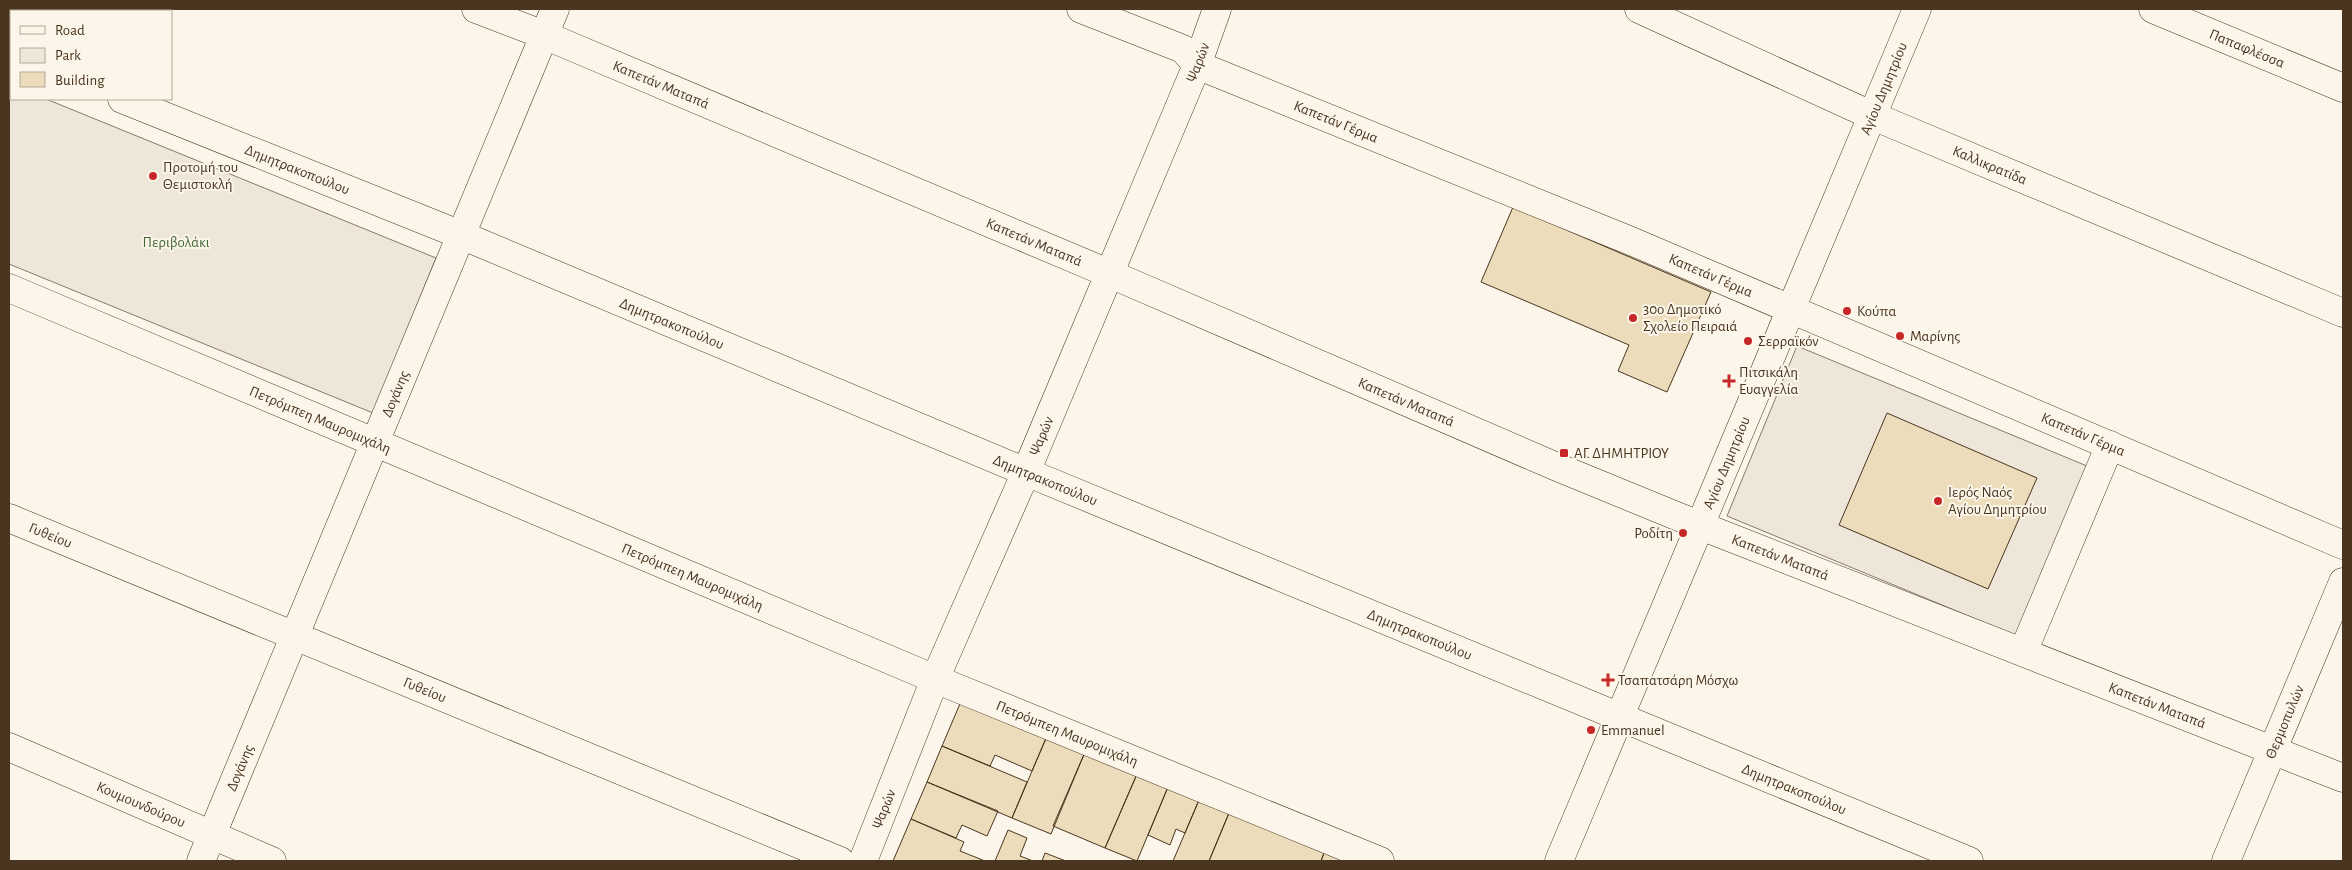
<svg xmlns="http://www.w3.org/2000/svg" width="2352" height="870" font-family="'Alegreya Sans',sans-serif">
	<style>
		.green { fill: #ede6d9; stroke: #887966 }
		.building { fill: #ecdcbc; stroke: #4a3520 }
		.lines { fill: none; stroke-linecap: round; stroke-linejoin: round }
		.minor-casing { stroke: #4a3520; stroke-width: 29 }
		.tertiary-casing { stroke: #4a3520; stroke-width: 29 }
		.minor { stroke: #fbf6e9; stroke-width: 28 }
		.tertiary { stroke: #fbf6e9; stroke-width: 28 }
		.poi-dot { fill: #c62828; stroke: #fbf6e9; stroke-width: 2 }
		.labels { text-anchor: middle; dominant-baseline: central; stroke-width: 4; stroke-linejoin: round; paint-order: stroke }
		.street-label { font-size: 15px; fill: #4a3520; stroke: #fbf6e9 }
		.poi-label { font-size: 15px; fill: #4a3520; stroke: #fbf6e9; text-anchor: start }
		.park-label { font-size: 15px; fill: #436837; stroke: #fbf6e9 }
	</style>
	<rect width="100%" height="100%" fill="#fbf6e9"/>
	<path class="green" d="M9,83L11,84V99H46L436,258L373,413L9,264Z
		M1797,346L2087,466L2017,636L1727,516Z"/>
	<path class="building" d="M1513,207L1711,292L1667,392L1618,371L1629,345L1481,282Z
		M1887,413L2037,478L1988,589L1839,525Z
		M962,699L1047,736L1032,771L995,755L990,766L942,746Z
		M1047,736L1085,752L1051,834L1012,818Z
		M942,746L1027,782L1012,818L927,782Z
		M1085,752L1137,774L1105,848L1053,826Z
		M1137,774L1168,787L1137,861L1105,848Z
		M927,782L998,811L987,836L962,825L956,838L911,819Z
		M1168,787L1199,800L1185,833L1176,829L1170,845L1148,835Z
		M1199,800L1229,813L1209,861H1173Z
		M1229,813L1324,853L1321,861H1209Z
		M911,819L964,842L960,851L985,861H893Z
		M1008,830L1027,838L1020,856L1033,861H995Z
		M1045,853L1066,861H1042Z
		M1324,853L1344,861H1321Z"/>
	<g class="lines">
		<defs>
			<g id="minor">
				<path id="s1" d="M476,9L544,35L1108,273L1557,467L1701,526L2343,778"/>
				<path id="s2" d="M1081,9L1183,49L1197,65L1631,241L2343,545"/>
				<path id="s3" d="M1639,9L1873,116L2343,313"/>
				<path id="s4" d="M2153,9L2343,88"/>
				<path d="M9,53L11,54"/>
				<path id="s5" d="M122,99L461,235L1026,472L1969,861"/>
				<path id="s6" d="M9,288L935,679L1380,861"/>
				<path id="s7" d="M9,518L840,861"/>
				<path d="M2023,652L2110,445"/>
				<path id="s8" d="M9,747L272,861"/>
				<path id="s9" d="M201,861L555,9"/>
				<path id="s10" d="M2226,861L2343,582"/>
			</g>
			<g id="tertiary">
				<path id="s11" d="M863,861L935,679L1026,472L1197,65L1217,9"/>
				<path id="s12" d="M1559,861L1917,9"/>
			</g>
		</defs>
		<use href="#minor" class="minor-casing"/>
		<use href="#tertiary" class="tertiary-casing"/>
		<use href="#minor" class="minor"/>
		<use href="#tertiary" class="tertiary"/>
	</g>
	<g class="poi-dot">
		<circle cx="153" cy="176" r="5"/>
		<circle cx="1847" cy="311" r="5"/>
		<circle cx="1633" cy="318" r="5"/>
		<circle cx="1900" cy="336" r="5"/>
		<circle cx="1748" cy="341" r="5"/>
		<path d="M1726.5 373.5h5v5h5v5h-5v5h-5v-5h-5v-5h5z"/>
		<rect x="1559" y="448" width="10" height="10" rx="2.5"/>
		<circle cx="1938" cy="501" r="5"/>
		<circle cx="1683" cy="533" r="5"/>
		<path d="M1605.5 672.5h5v5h5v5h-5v5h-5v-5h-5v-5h5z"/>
		<circle cx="1591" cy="730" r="5"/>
	</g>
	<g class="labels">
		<g class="street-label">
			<text stroke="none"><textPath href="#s4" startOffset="102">Παπαφλέσσα</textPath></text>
			<text stroke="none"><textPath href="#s11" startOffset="866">Ψαρών</textPath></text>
			<text stroke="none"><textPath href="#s1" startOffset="200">Καπετάν Ματαπά</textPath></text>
			<text stroke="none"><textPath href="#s12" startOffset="838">Αγίου Δημητρίου</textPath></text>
			<text stroke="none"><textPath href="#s2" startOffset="281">Καπετάν Γέρμα</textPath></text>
			<text stroke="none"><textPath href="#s3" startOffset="384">Καλλικρατίδα</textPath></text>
			<text stroke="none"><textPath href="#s5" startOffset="189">Δημητρακοπούλου</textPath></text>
			<text stroke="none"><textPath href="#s1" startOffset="605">Καπετάν Ματαπά</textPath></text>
			<text stroke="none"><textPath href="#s2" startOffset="686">Καπετάν Γέρμα</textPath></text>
			<text stroke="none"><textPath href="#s5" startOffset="594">Δημητρακοπούλου</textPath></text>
			<text stroke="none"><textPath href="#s9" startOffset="506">Δογάνης</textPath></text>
			<text stroke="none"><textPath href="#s1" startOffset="1010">Καπετάν Ματαπά</textPath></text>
			<text stroke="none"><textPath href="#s6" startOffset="338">Πετρόμπεη Μαυρομιχάλη</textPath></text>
			<text stroke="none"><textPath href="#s2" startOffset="1091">Καπετάν Γέρμα</textPath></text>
			<text stroke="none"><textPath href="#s11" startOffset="461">Ψαρών</textPath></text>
			<text stroke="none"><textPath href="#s12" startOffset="432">Αγίου Δημητρίου</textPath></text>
			<text stroke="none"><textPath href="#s5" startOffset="999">Δημητρακοπούλου</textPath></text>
			<text stroke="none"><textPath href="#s7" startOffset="45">Γυθείου</textPath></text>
			<text stroke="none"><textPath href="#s1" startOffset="1415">Καπετάν Ματαπά</textPath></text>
			<text stroke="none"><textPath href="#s6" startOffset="742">Πετρόμπεη Μαυρομιχάλη</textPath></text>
			<text stroke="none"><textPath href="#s5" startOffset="1404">Δημητρακοπούλου</textPath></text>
			<text stroke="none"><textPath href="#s7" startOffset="450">Γυθείου</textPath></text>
			<text stroke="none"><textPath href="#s1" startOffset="1820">Καπετάν Ματαπά</textPath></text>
			<text stroke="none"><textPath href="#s10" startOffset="151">Θερμοπυλών</textPath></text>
			<text stroke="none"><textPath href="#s6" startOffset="1148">Πετρόμπεη Μαυρομιχάλη</textPath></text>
			<text stroke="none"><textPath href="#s9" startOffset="101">Δογάνης</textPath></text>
			<text stroke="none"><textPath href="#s5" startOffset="1809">Δημητρακοπούλου</textPath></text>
			<text stroke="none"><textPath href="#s8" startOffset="144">Κουμουνδούρου</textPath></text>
			<text stroke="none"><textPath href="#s11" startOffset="56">Ψαρών</textPath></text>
		</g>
		<g class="poi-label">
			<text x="163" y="167">Προτομή του<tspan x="163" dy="17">Θεμιστοκλή</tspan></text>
			<text x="1643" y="309">30ο Δημοτικό<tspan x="1643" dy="17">Σχολείο Πειραιά</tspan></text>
			<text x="1857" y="311">Κούπα</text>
			<text x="1910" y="336">Μαρίνης</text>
			<text x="1758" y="341">Σερραϊκόν</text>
			<text x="1739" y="372">Πιτσικάλη<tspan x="1739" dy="17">Ευαγγελία</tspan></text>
			<text x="1574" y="453">ΑΓ. ΔΗΜΗΤΡΙΟΥ</text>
			<text x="1948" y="492">Ιερός Ναός<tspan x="1948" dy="17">Αγίου Δημητρίου</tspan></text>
			<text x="1673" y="533" text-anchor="end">Ροδίτη</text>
			<text x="1618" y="680">Τσαπατσάρη Μόσχω</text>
			<text x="1601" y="730">Emmanuel</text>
		</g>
		<g class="park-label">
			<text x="176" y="242">Περιβολάκι</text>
		</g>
	</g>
	<rect width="2352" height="870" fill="none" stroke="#4a3520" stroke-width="20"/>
	<rect x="10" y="10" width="162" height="90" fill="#fbf6e9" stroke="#b4a999"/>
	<rect x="20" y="26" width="25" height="8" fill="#fbf6e9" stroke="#b4a999"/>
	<text x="55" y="35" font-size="15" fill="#4a3520">Road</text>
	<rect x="20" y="48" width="25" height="15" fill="#ede6d9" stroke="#b4a999"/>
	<text x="55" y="60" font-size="15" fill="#4a3520">Park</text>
	<rect x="20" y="72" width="25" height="15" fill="#ecdcbc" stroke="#b4a999"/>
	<text x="55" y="85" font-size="15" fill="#4a3520">Building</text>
</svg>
